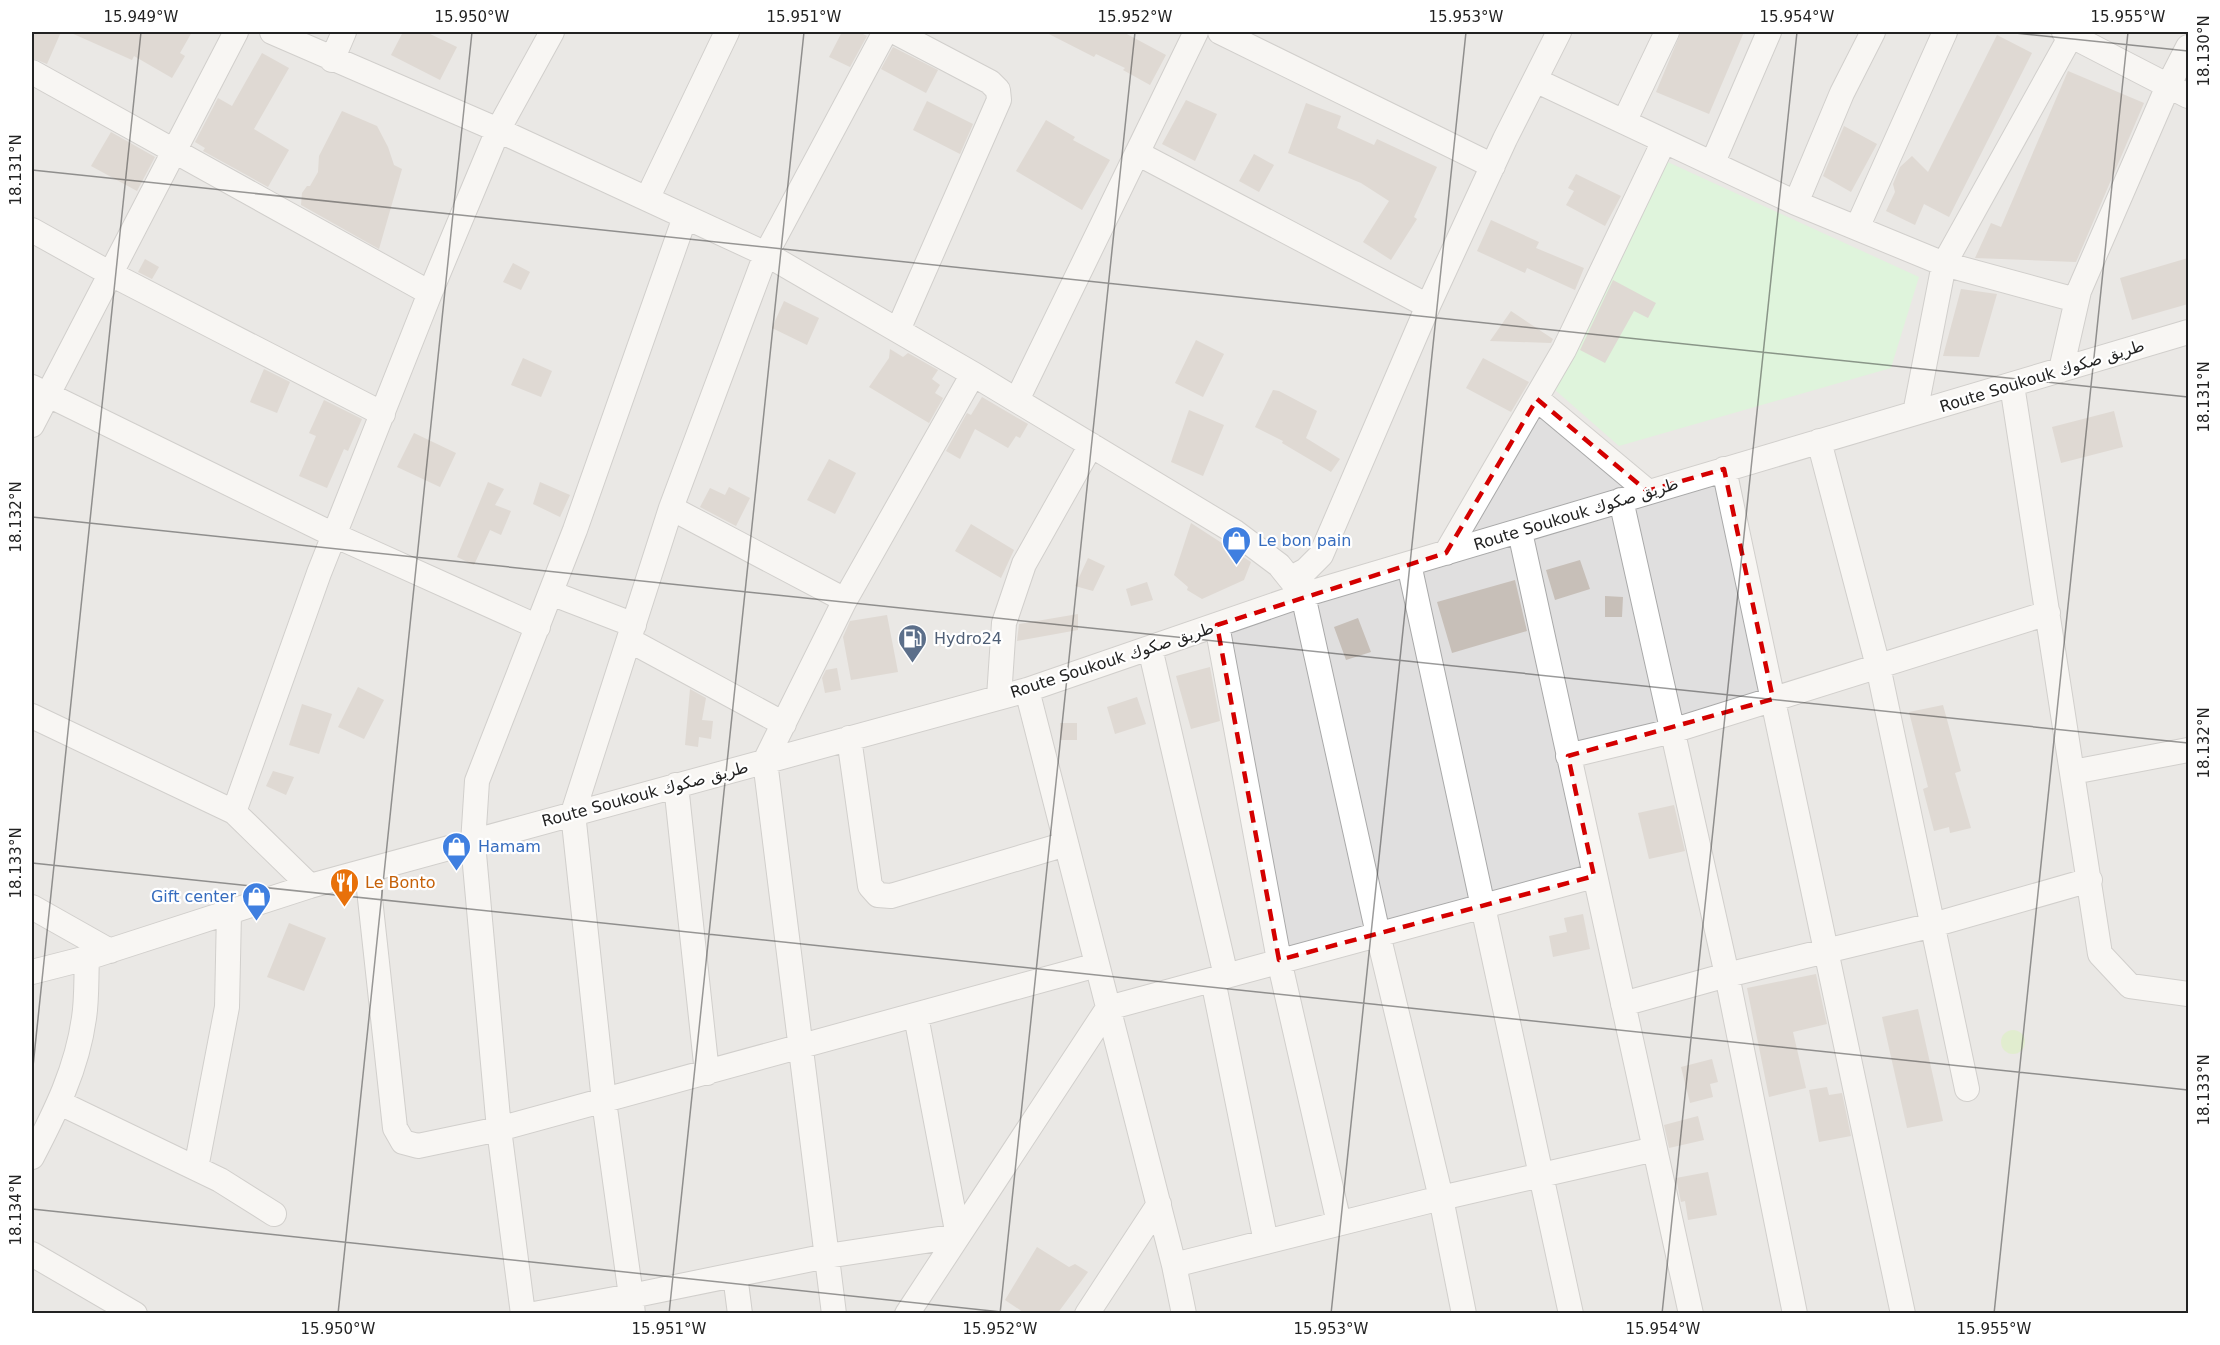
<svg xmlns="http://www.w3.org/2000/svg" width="2220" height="1345" font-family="'DejaVu Sans','Noto Sans Arabic',sans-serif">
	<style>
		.residential { fill: #e0dfdf }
		.grass { fill: #cdebb0 }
		.park { fill: #c8facc }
		.building { fill: #c7bfb8 }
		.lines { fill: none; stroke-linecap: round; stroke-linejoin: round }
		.minor-casing { stroke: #a9a9a9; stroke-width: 26 }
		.minor { stroke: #fff; stroke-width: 24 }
		.marked { fill: none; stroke: #d40000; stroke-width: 4.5; stroke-dasharray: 12 8; stroke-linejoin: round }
		.ticks { fill: none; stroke: #222; stroke-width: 1.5; stroke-opacity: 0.45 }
		.labels { text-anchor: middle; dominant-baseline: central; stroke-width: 4.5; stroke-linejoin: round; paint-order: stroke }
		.street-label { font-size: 16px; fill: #222; stroke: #fff }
		.shop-label { font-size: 16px; fill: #366cbe; stroke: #fff; text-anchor: start }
		.service-label { font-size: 16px; fill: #4e5e75; stroke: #fff; text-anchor: start }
		.food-label { font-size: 16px; fill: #c56008; stroke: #fff; text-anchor: start }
		.neatline { fill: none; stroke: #222; stroke-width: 2 }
		.ticks-label { font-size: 15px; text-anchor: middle; fill: #222 }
	</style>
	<rect width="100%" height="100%" fill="#f2efe9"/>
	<path class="residential" d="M32,32H2188V1313H32Z"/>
	<path class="grass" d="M2001 1042a12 12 0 1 1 24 0a12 12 0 1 1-24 0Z"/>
	<path class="park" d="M1659,158L1919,277L1891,368L1619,446L1554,389Z"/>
	<path class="building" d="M32,32H61L47,64L32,58Z
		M69,32H192L180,53L185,56L172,78L134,56L132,60Z
		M403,32H426L457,47L440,80L391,55Z
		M842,32H859L867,36L850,67L829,57Z
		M1045,32H1123L1166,55L1150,85L1123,70L1125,68L1096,54L1094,57Z
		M1681,32H1744L1709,114L1656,92Z
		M1997,35L2032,53L1949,217L1924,204L1915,225L1886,211L1895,192L1893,184L1900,167L1912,156L1928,172Z
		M893,47L938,70L926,93L881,69Z
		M262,53L289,68L254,129L289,150L268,187L203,151L205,148L195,142L218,98L232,106Z
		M2068,71L2144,103L2076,262L1975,258L1991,223L2001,227Z
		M1186,100L1217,114L1195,161L1162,144Z
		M927,101L973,124L960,154L913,130Z
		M1306,103L1341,116L1337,128L1374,145L1377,139L1437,167L1414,217L1417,219L1391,260L1363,242L1389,201L1361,183L1288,153Z
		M342,111L377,126L388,147L394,165L402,169L379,249L301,205L302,193L307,186H310L318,172L319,156Z
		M1046,120L1075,137L1073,140L1110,160L1082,210L1016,171Z
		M1844,126L1877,144L1851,192L1823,176Z
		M111,132L155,157L137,191L91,166Z
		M1254,154L1274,165L1259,192L1239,181Z
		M1576,174L1621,196L1605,226L1566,205L1574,191L1568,188Z
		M1491,220L1539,242L1536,248L1584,268L1575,290L1527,268L1525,273L1477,251Z
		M2188,258V304L2132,320L2120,278Z
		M145,259L159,267L152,279L138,272Z
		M513,263L530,272L521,290L503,282Z
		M1613,280L1656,303L1648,318L1634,311L1605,363L1580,350Z
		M1961,289L1997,294L1979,357L1943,356Z
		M784,301L819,318L807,345L772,328Z
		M1511,311L1553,339L1551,343L1490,341Z
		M1196,340L1224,354L1203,397L1175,383Z
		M890,349L903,357L908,353L938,370L932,379L940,385L935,393L943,398L929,423L869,387L889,358Z
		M523,358L552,371L541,397L511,385Z
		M1483,358L1529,382L1511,412L1466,388Z
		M264,369L290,382L277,413L250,402Z
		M1273,390L1279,391L1317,411L1306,438L1340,459L1331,472L1282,443L1283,441L1255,427Z
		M982,397L1028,424L1020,438L1016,436L1008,448L975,429L960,459L946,451L967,413L971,415Z
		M324,400L362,419L348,451L344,449L327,488L299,476L316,436L309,433Z
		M1189,410L1224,425L1203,476L1171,462Z
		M2114,411L2123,447L2061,463L2052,427Z
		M414,433L456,453L440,487L397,467Z
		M829,459L856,473L835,514L807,500Z
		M488,482L504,489L495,505L511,511L501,535L490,530L474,565L457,557Z
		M540,482L570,495L560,517L533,504Z
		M729,487L750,498L736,526L700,507L710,488L725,495Z
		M1191,523L1251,562L1244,580L1202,599L1187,590L1188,587L1174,575Z
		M971,524L1014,550L1001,578L955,551Z
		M1088,558L1105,566L1093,591L1075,586Z
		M1580,560L1590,589L1555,600L1546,570Z
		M1515,580L1527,631L1452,653L1437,602Z
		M1147,582L1153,600L1131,606L1126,589Z
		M1605,596L1623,597L1622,617H1605Z
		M1078,614V630L1017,641L1019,624Z
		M887,615L898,672L851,680L843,637L850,621Z
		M1358,618L1371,652L1346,660L1334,627Z
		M1210,667L1220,721L1191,729L1176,676Z
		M837,668L841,690L825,693L822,678L826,670Z
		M358,687L384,700L364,739L338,727Z
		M690,689L706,698L702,720L713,721L711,739L699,737L698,747L685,745Z
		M1137,697L1146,724L1115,734L1107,707Z
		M302,704L332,714L319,754L289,745Z
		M1943,705L1961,771L1955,773L1971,828L1950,833L1949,827L1934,831L1923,789L1928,787L1909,712Z
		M1060,723H1077V740H1060Z
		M273,771L294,777L286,795L266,786Z
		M1674,805L1685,851L1649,859L1638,813Z
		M1583,914L1590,949L1553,957L1549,936L1567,932L1564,918Z
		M289,923L326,938L304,991L267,977Z
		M1816,974L1827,1024L1793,1032L1806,1088L1769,1097L1747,988Z
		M1918,1009L1943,1121L1907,1128L1882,1017Z
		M1712,1059L1718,1082L1710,1084L1713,1097L1690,1103L1681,1067Z
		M1827,1087L1829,1095L1842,1093L1851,1136L1819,1142L1809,1090Z
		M1698,1116L1704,1140L1669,1148L1664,1125Z
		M1708,1172L1717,1215L1688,1220L1685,1201L1681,1202L1676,1178Z
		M1037,1247L1069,1267L1075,1264L1088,1272L1057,1314H1026L1005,1300Z"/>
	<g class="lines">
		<defs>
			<path id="minor" d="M272,32L498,130L766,254L973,374L1235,532L1279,565L1303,595L1378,934L1441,1198L1174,1265
				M895,32L990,82L998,90L999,100L898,330
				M1220,32L1493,166
				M2064,32L2188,96
				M332,60L344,32
				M32,72L430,293
				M1535,80L1796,203L1944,264L2076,300
				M1624,122L1667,32
				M1137,153L1428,306
				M1713,162L1769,32
				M647,199L727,32
				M1796,203L1842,93L1873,32
				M1857,228L1945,32
				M32,230L111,274L383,414
				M2061,370L2079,291L2168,86L2188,47
				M2012,385L2100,954L2130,986L2188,994
				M32,387L334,535L538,627
				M1537,399L1647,491
				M1017,400L1196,32
				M1915,413L1944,264L2073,32
				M32,425L236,32
				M1819,441L1878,666L1967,1089
				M1724,469L1903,1314
				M1621,500L1727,975L1795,1314
				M671,508L845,600
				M1520,532L1691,1314
				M1446,553L1564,350L1664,141
				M1409,564L1571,1314
				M1291,578L1306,570L1321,555L1428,306L1505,139L1559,32
				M551,593L634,625
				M1217,625L1279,960L1339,1223
				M629,640L784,724
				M1150,648L1226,976
				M1027,690L1174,1265L1184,1314
				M999,697L1004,623L1024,564L1091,445
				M32,716L234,812L310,886
				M849,738L870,886L878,895L891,896L1066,844
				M1568,756L1672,731L2048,613
				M2073,772L2188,750
				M676,785L707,1073
				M234,812L319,573L430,293L498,130L552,32
				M367,871L395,1128L403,1142L418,1146L499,1129L1097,965
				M32,907L110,951
				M32,972L87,958L310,886L1027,690L1303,595L2188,332
				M1213,980L1266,1242
				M1623,1004L1727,975L1933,925L2090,880
				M60,1103L220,1180L274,1214
				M32,1157C55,1113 77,1069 84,1018C87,999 86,978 87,958
				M196,1168L227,1007L229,912
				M32,1254L135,1314
				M735,1275L740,1314
				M523,1314L499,1129L473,843L477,781L575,530L685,217
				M534,1314L631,1296L604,1101L573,813L671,508L766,254L885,32
				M633,1314L631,1296L827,1256L958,1236L916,1016
				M834,1314L765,761L845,600L973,374
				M907,1314L1108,1008L1594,876
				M1087,1314L1159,1204
				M1464,1314L1441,1198L1655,1149"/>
		</defs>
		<use href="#minor" class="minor-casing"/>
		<use href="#minor" class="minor"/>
	</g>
	<path d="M0 0H2220V1345H0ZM1537,399L1647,491L1724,469L1773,699L1568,756L1594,876L1279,960L1217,625L1446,553Z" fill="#f2efe9" fill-opacity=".55" fill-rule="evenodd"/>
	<path class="marked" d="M1537,399L1647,491L1724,469L1773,699L1568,756L1594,876L1279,960L1217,625L1446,553Z"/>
	<path class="ticks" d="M2006,32L2188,51M32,170L2188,397M32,517L2188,743M32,863L2188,1090M32,1076L141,32M32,1209L1021,1314M338,1314L472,32M669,1314L804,32M1000,1314L1135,32M1331,1314L1466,32M1662,1314L1797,32M1994,1314L2128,32"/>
	<defs>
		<symbol id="shop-pin" viewBox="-11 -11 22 30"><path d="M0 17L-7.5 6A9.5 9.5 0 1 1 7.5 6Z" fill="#3f7fe0" stroke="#fff"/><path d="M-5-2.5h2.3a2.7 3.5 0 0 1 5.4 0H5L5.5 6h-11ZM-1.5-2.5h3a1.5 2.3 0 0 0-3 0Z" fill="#fff"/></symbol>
		<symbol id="fuel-pin" viewBox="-11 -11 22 30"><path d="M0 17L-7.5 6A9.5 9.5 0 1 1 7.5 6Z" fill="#5c6f8a" stroke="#fff"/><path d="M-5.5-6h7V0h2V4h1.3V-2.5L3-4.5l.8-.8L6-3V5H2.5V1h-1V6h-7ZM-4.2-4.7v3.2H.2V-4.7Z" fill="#fff"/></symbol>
		<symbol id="restaurant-pin" viewBox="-11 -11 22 30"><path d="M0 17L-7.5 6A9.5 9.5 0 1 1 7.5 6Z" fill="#e8710a" stroke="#fff"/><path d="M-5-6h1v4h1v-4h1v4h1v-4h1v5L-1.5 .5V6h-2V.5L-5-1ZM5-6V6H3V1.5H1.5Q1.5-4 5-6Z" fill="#fff"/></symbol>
	</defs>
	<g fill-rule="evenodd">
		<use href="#shop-pin" x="1220" y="524" width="33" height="45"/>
		<use href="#fuel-pin" x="896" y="622" width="33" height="45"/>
		<use href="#shop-pin" x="440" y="830" width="33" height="45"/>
		<use href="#restaurant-pin" x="328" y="866" width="33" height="45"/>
		<use href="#shop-pin" x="240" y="880" width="33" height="45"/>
	</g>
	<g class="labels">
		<g class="street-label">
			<text transform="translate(2042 376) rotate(-17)">Route Soukouk طريق صكوك</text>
			<text transform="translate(1576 514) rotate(-17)">Route Soukouk طريق صكوك</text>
			<text transform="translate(1112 660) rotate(-18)">Route Soukouk طريق صكوك</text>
			<text transform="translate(645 794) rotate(-15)">Route Soukouk طريق صكوك</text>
		</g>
		<g class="shop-label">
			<text x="1258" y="540">Le bon pain</text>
			<text x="478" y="846">Hamam</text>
			<text x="236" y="896" text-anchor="end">Gift center</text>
		</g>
		<g class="service-label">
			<text x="934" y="638">Hydro24</text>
		</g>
		<g class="food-label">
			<text x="365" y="882">Le Bonto</text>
		</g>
	</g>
	<rect width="2220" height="1345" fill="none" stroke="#ffffff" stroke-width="66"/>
	<rect x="33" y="33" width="2154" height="1279" class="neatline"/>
	<g class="ticks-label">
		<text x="141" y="22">15.949°W</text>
		<text x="472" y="22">15.950°W</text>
		<text x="804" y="22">15.951°W</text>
		<text x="1135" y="22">15.952°W</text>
		<text x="1466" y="22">15.953°W</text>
		<text x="1797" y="22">15.954°W</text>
		<text x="2128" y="22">15.955°W</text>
		<text transform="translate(2204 51) rotate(-90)" y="5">18.130°N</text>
		<text transform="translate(16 170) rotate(-90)" y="5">18.131°N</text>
		<text transform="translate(2204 397) rotate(-90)" y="5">18.131°N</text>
		<text transform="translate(16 517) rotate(-90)" y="5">18.132°N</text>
		<text transform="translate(2204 743) rotate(-90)" y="5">18.132°N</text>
		<text transform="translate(16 863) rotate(-90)" y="5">18.133°N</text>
		<text transform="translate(2204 1090) rotate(-90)" y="5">18.133°N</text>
		<text transform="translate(16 1210) rotate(-90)" y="5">18.134°N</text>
		<text x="338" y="1334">15.950°W</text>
		<text x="669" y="1334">15.951°W</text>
		<text x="1000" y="1334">15.952°W</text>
		<text x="1331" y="1334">15.953°W</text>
		<text x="1663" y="1334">15.954°W</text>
		<text x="1994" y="1334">15.955°W</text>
	</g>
</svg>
